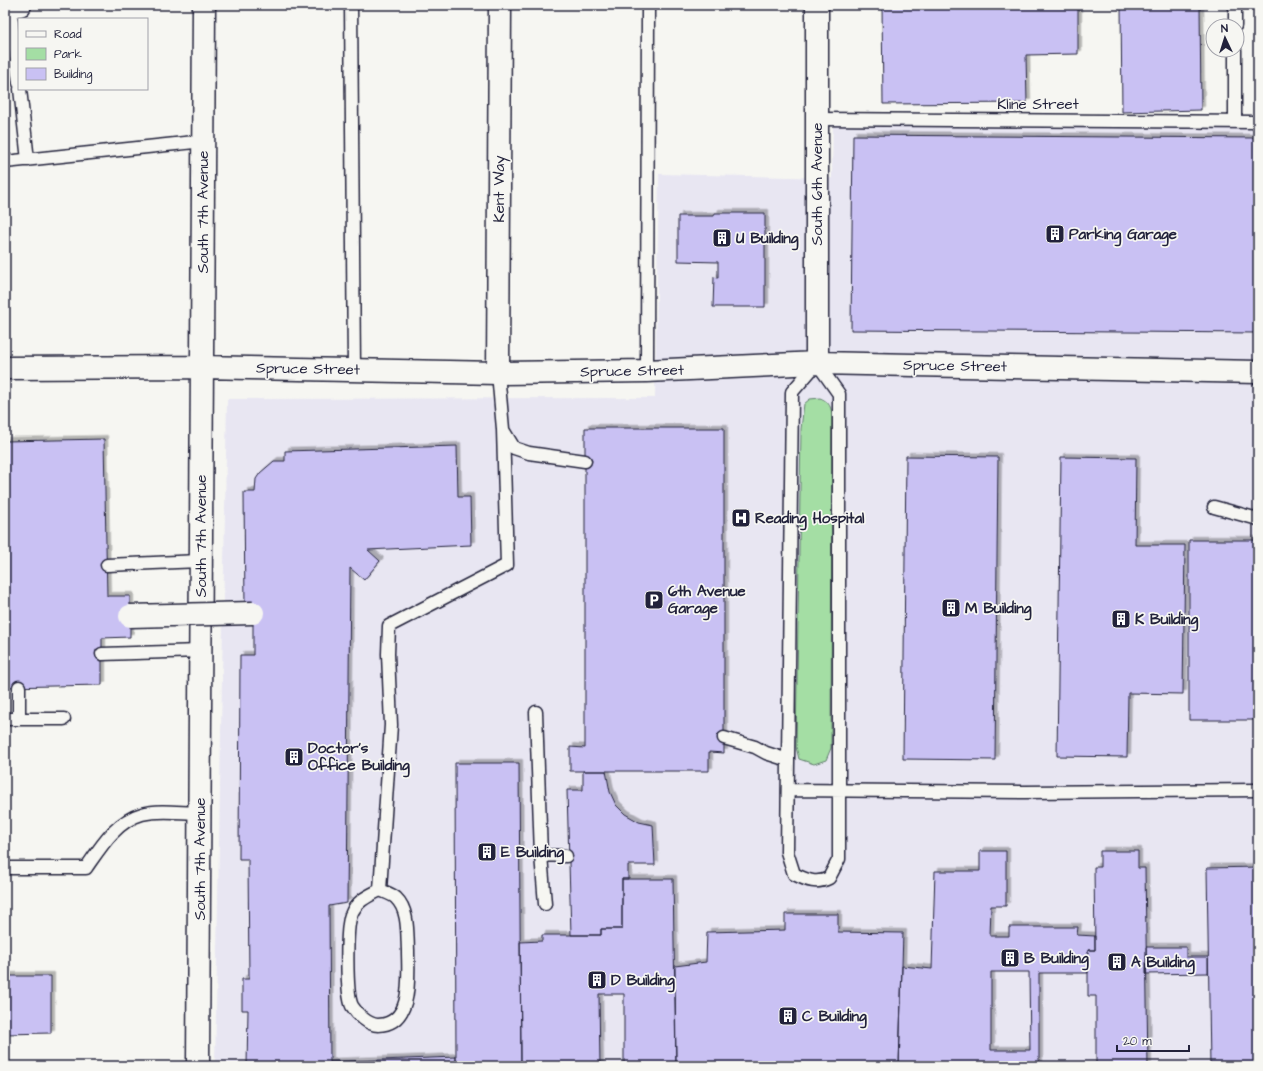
<svg xmlns="http://www.w3.org/2000/svg" width="1263" height="1071" font-family="'Architects Daughter',sans-serif">
	<style>
		.built { fill: #e8e6f2 }
		.green { fill: #a4dea4; stroke: #638070 }
		.building { fill: #c9c1f3; stroke: #22223b; fill-rule: evenodd; filter: url(#shadow) }
		.lines { fill: none; stroke-linecap: round; stroke-linejoin: round }
		.lane-casing { stroke: #22223b; stroke-width: 15 }
		.street-casing { stroke: #22223b; stroke-width: 25 }
		.lane { stroke: #f6f6f2; stroke-width: 12 }
		.street { stroke: #f6f6f2; stroke-width: 22 }
		.street-bridge-casing { stroke: #22223b; stroke-width: 25; stroke-linecap: butt }
		.street-bridge { stroke: #f6f6f2; stroke-width: 22 }
		.labels { text-anchor: middle; dominant-baseline: central; stroke-width: 3.5; stroke-linejoin: round; paint-order: stroke }
		.street-label { font-size: 15px; fill: #22223b; stroke: #f6f6f2 }
		.poi-label { font-size: 15px; font-weight: bold; fill: #22223b; stroke: #f6f6f2; text-anchor: start }
	</style>
	<defs>
		<filter id="shadow"><feDropShadow dx="3.5" dy="-3.5" stdDeviation="0" flood-color="#0004"/></filter>
	</defs>
	<rect width="100%" height="100%" fill="#f6f6f2"/>
	<filter id="ink" filterUnits="userSpaceOnUse"><feTurbulence type="fractalNoise" baseFrequency=".025" numOctaves="2"/><feDisplacementMap in="SourceGraphic" scale="8" xChannelSelector="R" yChannelSelector="G"/><feConvolveMatrix kernelMatrix="1 2 1 2 8 2 1 2 1" color-interpolation-filters="sRGB"/></filter>
	<g filter="url(#ink)">
		<path class="built" d="M833,118L1258,124V1066H215L227,399L655,398L659,174L832,178Z"/>
		<path class="green" d="M820,398C833,403 832,413 832,425L831,748L826,760L814,764L799,759L796,747L801,429L804,404L810,399Z"/>
		<path class="building" d="M882,5H1078V54L1026,55L1027,103L883,104Z
			M1121,5H1200L1201,110L1122,112Z
			M853,135L1258,138V333L851,330Z
			M715,213H765V307H713L714,277L718,278V262L678,261V216H714Z
			M585,428H724V753L709,752V771H570V747L585,748Z
			M104,439L107,596H130V637L102,638V685L5,687V441Z
			M457,446L458,497H470L471,545L368,550L380,561L364,580L350,568L347,903L329,906L330,1062L355,1061V1066H247L248,1010H242V979H249L248,859H239L240,655H253V613L245,609L244,492H255L256,479L260,473L274,461H285V451Z
			M906,456L998,457L995,760L903,759Z
			M1061,457L1136,458L1135,545H1185L1183,694L1128,693L1127,757L1057,756Z
			M1189,540H1258V720H1189Z
			M455,763H519L521,1066H456Z
			M583,771H606L610,792L616,805L625,814L639,822L653,825L655,865H628V879H622V929H601V935H571L567,790H583Z
			M980,851H1006V906H991L990,936H1009V927H1078L1077,935L1095,936V950H1088V973H1039V1066H899L902,966L932,969L935,871H980ZM991,972H1029L1030,1050H991Z
			M1100,851H1138V868H1145L1148,1066H1096V996H1088V950H1095L1094,867H1100Z
			M1258,867V1066H1210L1207,868Z
			M622,879H673L676,1066H624V994H599L600,1066H521L520,942L542,941V935H601V929H622Z
			M785,914H838V932L903,933L899,1066H676L675,966L706,962L707,932L785,930Z
			M1146,947H1186V957H1208V973L1146,974Z
			M5,976H51V1033L5,1034Z
			M456,1057V1066H355V1061Z"/>
		<g class="lines">
			<defs>
				<path id="lane" d="M10,5L19,83
					M351,5L354,369
					M1235,26V5
					M20,89L28,160
					M818,119L1258,122
					M1235,121V50
					M5,162L204,141
					M817,363L839,394V859L829,878C817,884 808,881 794,874L787,852L792,392Z
					M647,371L648,5
					M503,430L514,448L529,453L585,461
					M1214,507L1258,519
					M107,565L200,561
					M102,654L201,651
					M19,687V719
					M536,712L541,855L545,904
					M5,719H64
					M724,738L755,747L766,753L788,760
					M788,790L1025,792L1258,790
					M541,855L566,856
					M5,868H86C100,848 116,821 142,814C160,809 181,813 200,813
					M380,890L391,725L388,654L389,626L507,565L503,429L498,373
					M380,890C384,892 392,894 396,898C409,910 407,934 408,950C408,975 414,1024 378,1025C368,1025 357,1014 352,1006C346,994 346,928 351,915C356,901 368,896 380,890Z"/>
				<path id="street" d="M5,8L20,5
					M817,363V5
					M5,368L202,367L498,373L647,371L817,363L1258,372
					M498,373L500,5
					M198,1066L204,5"/>
			</defs>
			<use href="#lane" class="lane-casing"/>
			<use href="#street" class="street-casing"/>
			<use href="#lane" class="lane"/>
			<use href="#street" class="street"/>
			<defs>
				<path id="street-bridge" d="M130,616L253,613"/>
			</defs>
			<use href="#street-bridge" class="street-bridge-casing"/>
			<use href="#street-bridge" class="street-bridge"/>
		</g>
	</g>
	<defs>
		<symbol id="building-square" viewBox="-11 -11 22 22"><rect x="-9" y="-9" width="18" height="18" rx="4" fill="#22223b" stroke="#f6f6f2"/><path d="M-4-6H4V6H1V3H-1V6H-4ZM-2.5-4.3h1.7v1.8h-1.7ZM.8-4.3h1.7v1.8H.8ZM-2.5-1h1.7V.8h-1.7ZM.8-1h1.7V.8H.8Z" fill="#fff"/></symbol>
		<symbol id="hospital-square" viewBox="-11 -11 22 22"><rect x="-9" y="-9" width="18" height="18" rx="4" fill="#22223b" stroke="#f6f6f2"/><path d="M-5-5h3v3.5h4V-5h3V5h-3V1.5h-4V5h-3Z" fill="#fff"/></symbol>
		<symbol id="parking-square" viewBox="-11 -11 22 22"><rect x="-9" y="-9" width="18" height="18" rx="4" fill="#22223b" stroke="#f6f6f2"/><path d="M-3.5-5.5H1a3.5 3.5 0 0 1 0 7H-1V5.5H-3.5ZM-1-3.4V-.6H.8a1.4 1.4 0 0 0 0-2.8Z" fill="#fff"/></symbol>
	</defs>
	<g fill-rule="evenodd">
		<use href="#building-square" x="1044" y="223" width="22" height="22"/>
		<use href="#building-square" x="711" y="227" width="22" height="22"/>
		<use href="#hospital-square" x="730" y="507" width="22" height="22"/>
		<use href="#parking-square" x="643" y="589" width="22" height="22"/>
		<use href="#building-square" x="940" y="597" width="22" height="22"/>
		<use href="#building-square" x="1110" y="608" width="22" height="22"/>
		<use href="#building-square" x="283" y="746" width="22" height="22"/>
		<use href="#building-square" x="476" y="841" width="22" height="22"/>
		<use href="#building-square" x="999" y="947" width="22" height="22"/>
		<use href="#building-square" x="1106" y="951" width="22" height="22"/>
		<use href="#building-square" x="586" y="969" width="22" height="22"/>
		<use href="#building-square" x="777" y="1005" width="22" height="22"/>
	</g>
	<g class="labels">
		<g class="street-label">
			<text x="1038" y="104">Kline Street</text>
			<text transform="translate(817 184) rotate(-90)">South 6th Avenue</text>
			<text transform="translate(499 189) rotate(-90)">Kent Way</text>
			<text transform="translate(203 212) rotate(-90)">South 7th Avenue</text>
			<text transform="translate(955 366) rotate(1)">Spruce Street</text>
			<text transform="translate(308 369) rotate(1)">Spruce Street</text>
			<text transform="translate(632 371) rotate(-1)">Spruce Street</text>
			<text transform="translate(201 536) rotate(-90)">South 7th Avenue</text>
			<text transform="translate(200 859) rotate(-90)">South 7th Avenue</text>
		</g>
		<g class="poi-label">
			<text x="1069" y="234">Parking Garage</text>
			<text x="736" y="238">U Building</text>
			<text x="755" y="518">Reading Hospital</text>
			<text x="668" y="591">6th Avenue<tspan x="668" dy="17">Garage</tspan></text>
			<text x="965" y="608">M Building</text>
			<text x="1135" y="619">K Building</text>
			<text x="308" y="748">Doctor's<tspan x="308" dy="17">Office Building</tspan></text>
			<text x="501" y="852">E Building</text>
			<text x="1024" y="958">B Building</text>
			<text x="1131" y="962">A Building</text>
			<text x="611" y="980">D Building</text>
			<text x="802" y="1016">C Building</text>
		</g>
	</g>
	<rect width="1263" height="1071" fill="none" stroke="#f6f6f2" stroke-width="20"/>
	<rect x="10" y="10" width="1243" height="1051" fill="none" stroke="#22223b" stroke-width="1.5" filter="url(#ink)"/>
	<rect x="18" y="18" width="130" height="72" fill="#f6f6f2" stroke="#a1a1a9"/>
	<rect x="26" y="31" width="20" height="6" fill="#f6f6f2" stroke="#a1a1a9"/>
	<text x="54" y="38" font-size="12" fill="#22223b">Road</text>
	<rect x="26" y="48" width="20" height="12" fill="#a4dea4" stroke="#a1a1a9"/>
	<text x="54" y="58" font-size="12" fill="#22223b">Park</text>
	<rect x="26" y="68" width="20" height="12" fill="#c9c1f3" stroke="#a1a1a9"/>
	<text x="54" y="78" font-size="12" fill="#22223b">Building</text>
	<g transform="translate(1225 38) rotate(356)"><circle r="19" fill="#f6f6f2" stroke="#a1a1a9"/>
	<path d="M0-3L7 15L0 10L-7 15Z" fill="#22223b"/>
	<text y="-6" font-size="11" font-weight="bold" text-anchor="middle" fill="#22223b">N</text>
	</g>
	<path d="M1117 1045v6h72v-6" fill="none" stroke="#22223b" stroke-width="2"/>
	<text x="1123" y="1045" font-size="12" fill="#22223b" stroke="#f6f6f2" stroke-width="3" paint-order="stroke">20 m</text>
</svg>
